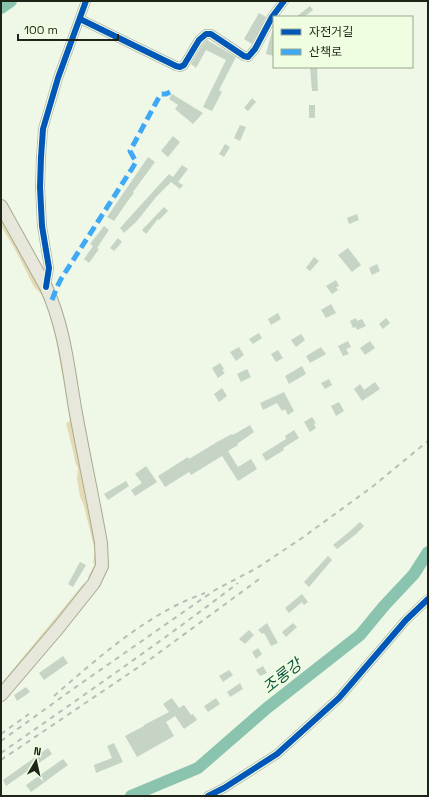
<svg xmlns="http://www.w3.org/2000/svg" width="429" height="797" font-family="'Space Grotesk','Noto Sans KR',sans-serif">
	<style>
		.green { fill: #e5dab6 }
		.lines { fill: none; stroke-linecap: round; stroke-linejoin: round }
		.river { stroke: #8ac3ae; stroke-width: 12 }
		.building { fill: #c6d4c5 }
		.minor-casing { stroke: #b9bfb2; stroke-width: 10 }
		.primary-casing { stroke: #a7aa8f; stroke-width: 14 }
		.minor { stroke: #fdfefb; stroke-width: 8 }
		.primary { stroke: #e7e8db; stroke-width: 12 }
		.rail { stroke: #b9bcb7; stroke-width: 2; stroke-dasharray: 5 5; stroke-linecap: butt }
		.quiet { stroke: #3fa9f5; stroke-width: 5; stroke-dasharray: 10 5; stroke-linecap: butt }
		.cycleway-casing { stroke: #effee0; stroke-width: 8 }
		.cycleway { stroke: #0057b8; stroke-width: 6 }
		.labels { text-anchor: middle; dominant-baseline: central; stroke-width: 4; stroke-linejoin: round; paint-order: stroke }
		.water-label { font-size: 16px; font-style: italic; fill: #125344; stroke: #effee0 }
	</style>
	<rect width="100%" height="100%" fill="#eff7e7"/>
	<path class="green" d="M1,217L33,272L56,324L98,562L91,579L88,577L95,564L93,563L95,550L93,543L84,506L80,496L77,479L78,468L75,462L74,455L66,423L69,422L70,417L55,334L47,306L42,295L34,287L16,251L1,226Z
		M84,583L88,586L1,688V684Z"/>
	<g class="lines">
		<path class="river" d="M1,8L11,1
			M131,796L198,768L267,708L360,635L384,606L414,574L428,552"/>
	</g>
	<path class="building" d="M310,6L313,10L304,17H296Z
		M259,13L266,17L252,44L244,39Z
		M272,31H274V56L266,54Z
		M207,40L236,57L219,90L222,92L212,111L203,107L226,60L206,50L196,68L191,64L203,44Z
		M310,67H317L318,91H312Z
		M172,94L203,113L193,124L175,109L178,105L169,99Z
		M252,98L256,102L248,111L244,108Z
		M309,105H315V118H309Z
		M240,125L246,127L240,141L234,138Z
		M173,136L180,142L168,157L161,151Z
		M225,144L230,147L224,157L219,154Z
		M148,157L155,162L133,192L134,193L127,202L114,221L107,217Z
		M182,165L188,169L178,182L183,185L180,189L171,182L156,197L137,221L124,233L120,228L169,174L173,177Z
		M164,207L168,211L159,220L158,219L146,234L142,230Z
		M357,214L359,220L349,224L347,218Z
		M104,226L109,230L97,248L99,249L89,263L84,259L93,246L90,244Z
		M118,238L122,242L114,251L110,248Z
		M348,248L361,265L352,272L338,255Z
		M314,257L319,261L310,271L306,268Z
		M377,264L380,271L372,275L369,268Z
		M336,280L339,286L336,287L338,290L332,294L326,286Z
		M331,304L336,313L326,318L321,310Z
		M278,313L281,319L271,325L268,319Z
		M356,318L357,321L362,319L366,326L357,330L356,327L353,328L350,321Z
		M386,318L390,323L383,329L379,324Z
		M259,333L262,338L253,344L249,339Z
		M301,334L305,340L296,347L291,340Z
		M348,341L351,347L346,349L349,354L343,356L338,346Z
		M370,341L375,348L365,355L360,348Z
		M239,347L244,355L236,361L230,352Z
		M321,347L326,354L310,363L306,356Z
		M278,350L283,358L276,362L271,354Z
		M220,363L224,369L222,370L225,373L218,378L212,368Z
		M302,366L306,374L289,384L285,376Z
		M247,369L251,377L241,382L237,374Z
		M329,379L332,385L325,389L321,383Z
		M375,382L380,389L362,401L354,389L360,384L364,390Z
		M222,388L227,396L219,402L214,394Z
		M284,392L294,411L288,415L285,409L282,411L277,403L263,410L260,403Z
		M339,402L344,411L336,416L331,406Z
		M312,417L316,423L314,424L316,428L310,432L304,422Z
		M250,425L254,432L237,444L238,445L228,451L238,467L251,459L257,469L238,481L222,456L191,475L189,472L165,487L158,476L188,457L189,459L217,442L232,434L233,435Z
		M294,430L299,438L283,448L284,450L266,461L262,454L286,439L285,436Z
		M146,466L157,482L135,496L131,490L142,483L135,474Z
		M126,481L129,486L108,500L104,494Z
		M360,522L364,526L355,535L337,549L333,545L349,532Z
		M328,556L332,560L309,587L304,582Z
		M80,562L86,565L73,587L68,584Z
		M302,594L308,602L304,605L302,602L289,613L285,608Z
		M267,623L278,643L271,646L264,633L262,634L258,630Z
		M293,623L297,627L286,637L282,632Z
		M249,630L254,635L245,644L239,639Z
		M258,648L262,654L256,659L252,652Z
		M63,656L68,663L44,680L39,673Z
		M263,666L267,673L260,676L256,670Z
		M229,670L233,675L223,682L219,676Z
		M240,683L243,689L230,697L227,692Z
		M26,687L30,692L17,701L14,695Z
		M172,698L179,708L184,705L191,715L193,714L197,720L184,729L175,716L166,722L174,736L137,757L125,736L144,726V725L169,712L163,704Z
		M216,698L220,704L208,712L204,706Z
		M114,743L123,762L96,773L94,765L112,758L107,746Z
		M48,748L52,754L6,786L3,780Z
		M63,759L68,765L31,792L26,785Z"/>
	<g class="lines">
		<defs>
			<path id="minor" d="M80,19L176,66L180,67L184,65L199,40L206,34H211L244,56L248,57L255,49L272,17L284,1
				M46,286L49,268L42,226L40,187L41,157L43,129L58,78L86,1
				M208,796L224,788L277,754L339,698L406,620L428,599"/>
			<path id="primary" d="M1,206L46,287C64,326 68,366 75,408C83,453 93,498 101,543L102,566L94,583L59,627L1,695"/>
		</defs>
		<use href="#minor" class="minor-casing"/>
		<use href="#primary" class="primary-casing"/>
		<use href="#minor" class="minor"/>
		<use href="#primary" class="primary"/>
		<path class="rail" d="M54,696C99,657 148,613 205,593
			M1,734L29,714
			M1,741L73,689L215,590L257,568L302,538L372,487L428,441
			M1,753C81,697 161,642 238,583
			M1,760L152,658L262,577"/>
		<path class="quiet" d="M52,300L57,287L61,279L133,167L136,162L130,151L158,99L161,94H166L170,92"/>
		<defs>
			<path id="cycleway" d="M80,19L176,66L180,67L184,65L199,40L206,34H211L244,56L248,57L255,49L272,17L284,1
				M46,287L49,268L42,226L40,187L41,157L43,129L58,78L86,1
				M208,796L224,788L277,754L339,698L406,620L428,599"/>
		</defs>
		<use href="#cycleway" class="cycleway-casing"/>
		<use href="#cycleway" class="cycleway"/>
	</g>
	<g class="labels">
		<g class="water-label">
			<text transform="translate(282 676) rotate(-38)">조롱강</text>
		</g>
	</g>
	<rect width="429" height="797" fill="none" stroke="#1f2419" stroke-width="4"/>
	<rect x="273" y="16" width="140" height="52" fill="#effee0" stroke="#9ca790"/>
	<rect x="281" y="29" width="20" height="6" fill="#0057b8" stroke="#9ca790"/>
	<text x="309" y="36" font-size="12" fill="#1f2419">자전거길</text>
	<rect x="281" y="49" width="20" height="6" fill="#3fa9f5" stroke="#9ca790"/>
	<text x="309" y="56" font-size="12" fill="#1f2419">산책로</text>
	<g transform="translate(36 761) rotate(9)" stroke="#effee0" stroke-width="3" paint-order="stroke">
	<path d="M0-3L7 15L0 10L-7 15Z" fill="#1f2419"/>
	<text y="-6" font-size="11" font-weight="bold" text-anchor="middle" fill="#1f2419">N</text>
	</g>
	<path d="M18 34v6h100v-6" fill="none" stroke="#1f2419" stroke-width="2"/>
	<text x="24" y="34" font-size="12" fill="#1f2419" stroke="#effee0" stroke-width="3" paint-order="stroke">100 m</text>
</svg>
